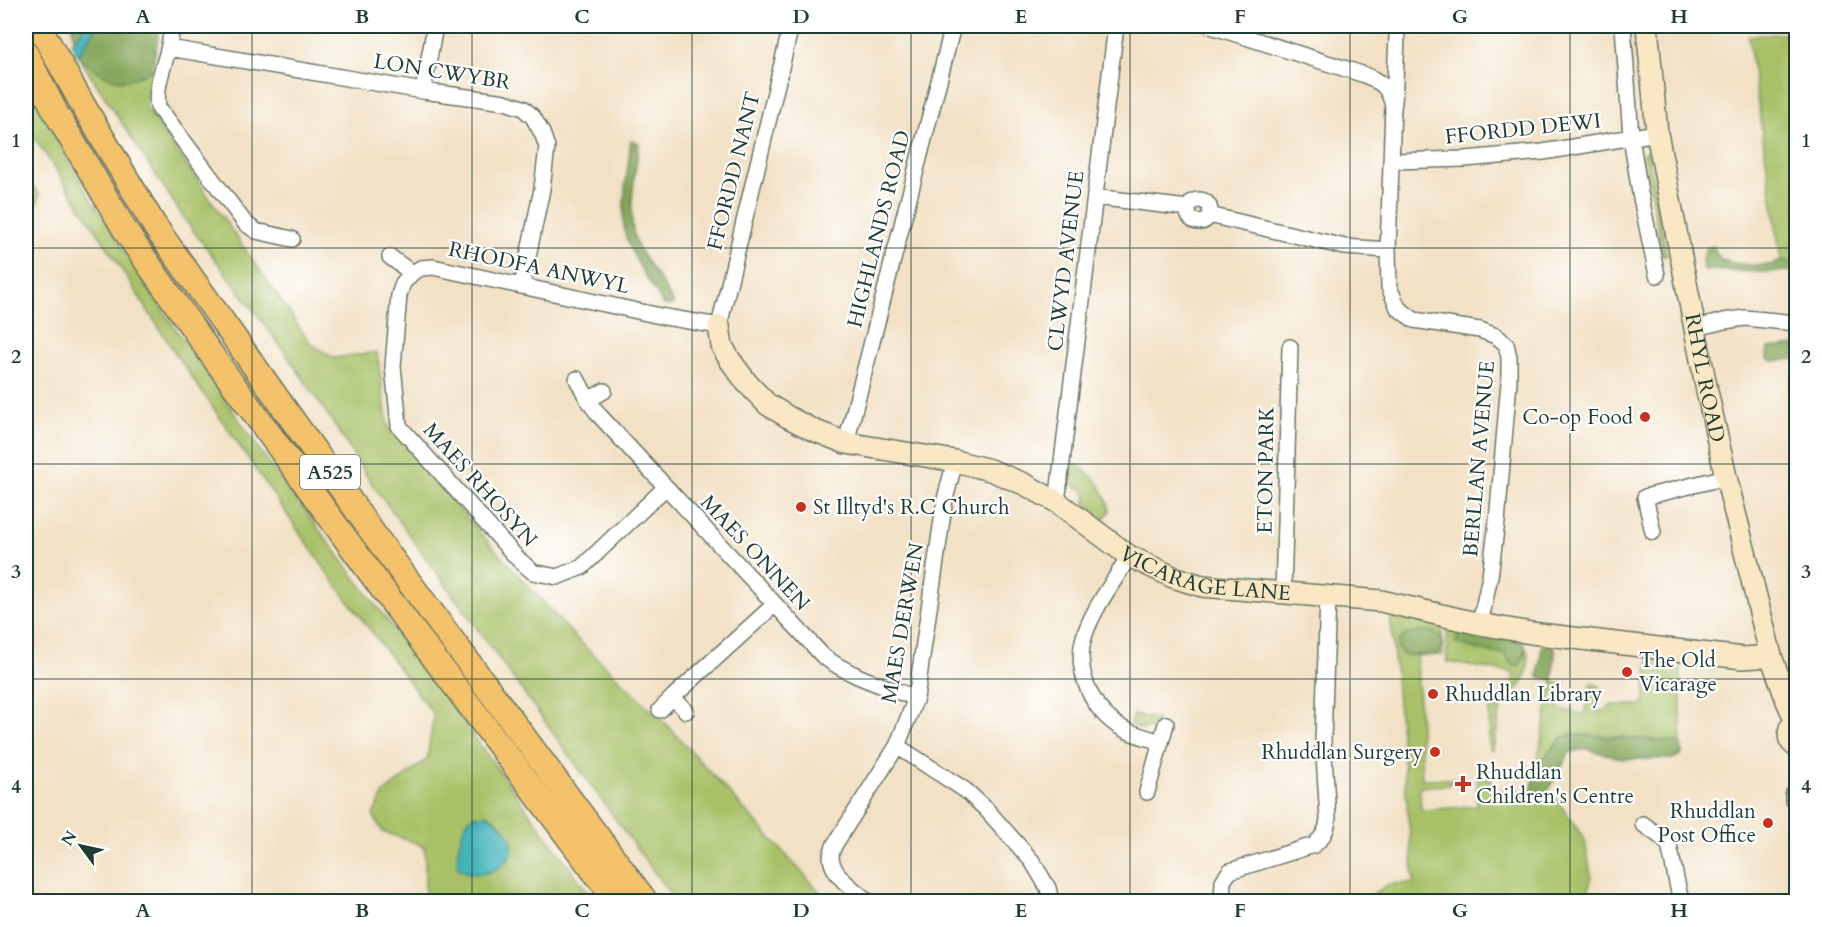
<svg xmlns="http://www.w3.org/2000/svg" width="1822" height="927" font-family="Cardo,serif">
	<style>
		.green { fill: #a8c167; stroke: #647f4e; stroke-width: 1.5 }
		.forest { fill: #86a75c; stroke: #527248; stroke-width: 1.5 }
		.water { fill: #43b3ba; stroke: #317877; stroke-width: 1.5 }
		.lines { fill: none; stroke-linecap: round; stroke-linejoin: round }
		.street-casing { stroke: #697666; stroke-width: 18 }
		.secondary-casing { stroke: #697666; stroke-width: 24 }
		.primary-casing { stroke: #697666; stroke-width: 27 }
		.street { stroke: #fff; stroke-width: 15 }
		.secondary { stroke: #fae7c3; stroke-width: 21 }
		.primary { stroke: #f3c26a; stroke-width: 24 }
		.grid { fill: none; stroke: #1f3d34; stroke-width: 1.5; stroke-opacity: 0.55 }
		.poi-dot { fill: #c8321e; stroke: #fff; stroke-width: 2 }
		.labels { text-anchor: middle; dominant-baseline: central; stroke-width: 4.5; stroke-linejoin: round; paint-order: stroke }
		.shield { fill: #fff; stroke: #627771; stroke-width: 1.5 }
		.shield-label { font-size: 20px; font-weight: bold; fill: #1f3d34 }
		.street-label { font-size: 21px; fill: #1f3d34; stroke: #fff }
		.poi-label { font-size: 21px; fill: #1f3d34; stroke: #fff; text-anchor: start }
		.neatline { fill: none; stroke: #1f3d34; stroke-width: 2 }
		.grid-label { font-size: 20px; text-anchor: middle; font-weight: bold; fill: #1f3d34 }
	</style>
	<rect width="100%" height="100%" fill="#fff"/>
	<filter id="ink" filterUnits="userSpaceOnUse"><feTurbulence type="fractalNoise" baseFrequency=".0167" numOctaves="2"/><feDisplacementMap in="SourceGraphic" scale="12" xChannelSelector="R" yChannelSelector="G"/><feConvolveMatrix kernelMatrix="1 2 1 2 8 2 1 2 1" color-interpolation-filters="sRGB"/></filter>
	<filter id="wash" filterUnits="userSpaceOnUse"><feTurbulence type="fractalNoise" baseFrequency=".008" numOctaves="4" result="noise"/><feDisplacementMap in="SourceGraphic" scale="24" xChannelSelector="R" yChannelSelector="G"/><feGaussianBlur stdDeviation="1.35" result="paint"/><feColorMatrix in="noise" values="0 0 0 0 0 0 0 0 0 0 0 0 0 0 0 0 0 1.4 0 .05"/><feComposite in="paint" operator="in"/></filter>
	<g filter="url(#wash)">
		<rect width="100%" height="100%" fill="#f2e1c4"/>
		<path class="green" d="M1796,33V263L1781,261L1748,36Z
			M78,56L96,70L137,77L152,70L146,107L311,344L334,358L377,352L388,427L491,545L576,638L669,727L828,901H675L370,481L332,421L280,345L186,221Z
			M26,86L84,187L148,289L269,463L454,709L594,901H425V848L417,843L383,832L373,815L384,793L427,759L434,715L329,575L175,353L108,248L26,125Z
			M1648,151L1667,256H1663L1643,153Z
			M26,179L40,194L32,218L33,302L26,375V304L27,270Z
			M1072,461C1094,476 1104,485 1110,511L1104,519L1084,502L1088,499L1081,487L1076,489L1072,477Z
			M1390,612L1442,623L1443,655L1417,656L1422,779H1455V782H1449V785L1420,787L1421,810L1477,806V779L1491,776L1492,790L1531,792L1556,799L1585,840L1591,875L1588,900L1361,902L1389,884L1414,883Z
			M1447,626L1462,630L1482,651L1505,654L1510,663L1525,657V645C1531,658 1528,688 1511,691L1514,673L1447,662Z
			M1649,657L1681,663V744L1676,742L1597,735L1549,752L1536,768L1553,680L1563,686L1558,709L1584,714L1591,684L1600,686L1596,710L1601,712L1612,705H1640L1644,704Z
			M1495,707L1501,708L1493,750L1489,749V712L1492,708Z
			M1133,714L1158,720L1151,728L1141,729L1130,724Z"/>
		<path class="forest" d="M72,26H160L152,70C142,75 127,83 116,80C106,78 77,59 74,49C72,42 74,33 72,26Z
			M631,141L639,143C636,173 624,222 639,249C650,268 665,284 674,304L667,306L662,303C650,282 628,253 624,229C621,207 628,165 631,141Z
			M1713,246L1721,260C1735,264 1769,269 1781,261L1796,263V271L1763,272L1705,270L1703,268L1702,259L1706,248Z
			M1796,345V359L1772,361L1767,358V352L1769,348Z
			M1428,630L1440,635L1442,647L1436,655H1403L1398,648L1399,641L1405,635Z
			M1462,630L1523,642C1528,651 1524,658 1519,665L1514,666L1510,663L1505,654L1482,651L1456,643L1457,636Z
			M1546,643L1554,646L1555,650L1553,680L1538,677L1542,646Z
			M1573,734L1676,742L1681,744L1682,754L1673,759H1623L1587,749L1570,752L1545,796L1531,792L1536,768L1561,738Z"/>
		<path class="water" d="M84,26H97L78,56L71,43L82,31Z
			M487,814C550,855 478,890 457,866C456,855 461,827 469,819C473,815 481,815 487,814Z"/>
	</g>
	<g filter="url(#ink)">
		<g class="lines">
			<defs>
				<path id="street" d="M172,26C171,34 170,42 168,50C163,69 155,87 158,107L245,223L256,231L292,239
					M1211,26L1365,75C1382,83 1388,86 1393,106L1388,250L1389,287L1398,308L1414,320L1480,330L1496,336L1506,344L1509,357V382L1497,522L1490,576L1480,624
					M1623,26L1631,137L1640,193L1657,275
					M169,48L423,91L505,102L523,108L533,117L542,133L547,147L542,189L522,285
					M423,91L435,26
					M1394,103L1397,37
					M1392,161L1465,159L1543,152L1657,133
					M1095,197L1188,208
					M1188 211a11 11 0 1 1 22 0a11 11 0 1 1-22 0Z
					M1209,215L1345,247L1388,250
					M390,257L412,273
					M1696,328L1724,321L1745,318L1796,323
					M577,379L588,400
					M604,391L588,400L599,415L823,656C851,677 884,686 916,698
					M846,443L953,26
					M665,488L582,567L557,577L533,572L518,559L399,426L393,366L399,295L403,283L412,273L421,268L433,267L665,317L719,326L791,26
					M1057,502L1116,26
					M1653,532L1645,497L1726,477
					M1129,556C1114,582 1093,608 1084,637C1075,667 1089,704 1114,723C1127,733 1145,737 1161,742
					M1283,594L1290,347
					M660,710L673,697
					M686,711L673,697L774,605
					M897,746L965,790L986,809L1032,861L1048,888L1051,902
					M1147,792L1166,724
					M1643,824L1661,837L1669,845L1681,902
					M869,902C856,891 833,877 831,858C831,854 833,848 835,844L897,746L916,698L945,499L955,461
					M1222,902L1223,881L1230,871L1314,845C1323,837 1327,831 1328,819L1323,740L1328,597"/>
				<g id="secondary">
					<path id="s1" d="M1647,26L1657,133L1707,391L1726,477L1771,656L1787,701L1796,721"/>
					<path id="s2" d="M719,326L722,346L730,360L747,383L767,404L788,417L813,430L846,443L955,461L990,470L1024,484L1057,502L1129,556L1173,577L1202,586L1381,601L1480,624L1531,633L1743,658L1771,656"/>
					<path d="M1796,722L1790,728C1788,736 1789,742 1796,746"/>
					<path d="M1796,796V798"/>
				</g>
				<path id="primary" d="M39,26L84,107L154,225L375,536L646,902
					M26,54L56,113L128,235L211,354L383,590L617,902"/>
			</defs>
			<use href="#street" class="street-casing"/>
			<use href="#secondary" class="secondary-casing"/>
			<use href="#primary" class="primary-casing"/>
			<use href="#street" class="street"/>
			<use href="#secondary" class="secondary"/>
			<use href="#primary" class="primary"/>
		</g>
	</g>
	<path class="grid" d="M252,26V902M472,26V902M692,26V902M911,26V902M1130,26V902M1350,26V902M1570,26V902M26,248H1796M26,464H1796M26,679H1796"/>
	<g class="poi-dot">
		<circle cx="1645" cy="417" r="6"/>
		<circle cx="801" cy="507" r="6"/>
		<circle cx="1627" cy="672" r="6"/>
		<circle cx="1433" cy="694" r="6"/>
		<circle cx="1435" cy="752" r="6"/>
		<path d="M1460 775h6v6h6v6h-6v6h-6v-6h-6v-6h6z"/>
		<circle cx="1768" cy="823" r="6"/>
	</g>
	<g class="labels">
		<rect class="shield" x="300" y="455" width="60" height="34" rx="4.5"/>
		<g class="shield-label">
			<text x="330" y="472">A525</text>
		</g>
		<g class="street-label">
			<text transform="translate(442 72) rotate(9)">LON CWYBR</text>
			<text transform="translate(1523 129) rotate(-6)">FFORDD DEWI</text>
			<text transform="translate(734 171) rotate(-76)">FFORDD NANT</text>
			<text transform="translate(879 229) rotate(-76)">HIGHLANDS ROAD</text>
			<text transform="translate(1066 261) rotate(-83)">CLWYD AVENUE</text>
			<text transform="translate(539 268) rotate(12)">RHODFA ANWYL</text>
			<text stroke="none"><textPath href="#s1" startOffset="357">RHYL ROAD</textPath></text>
			<text transform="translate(1479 459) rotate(-85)">BERLLAN AVENUE</text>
			<text transform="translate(1266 470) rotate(-89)">ETON PARK</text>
			<text transform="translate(480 485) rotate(48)">MAES RHOSYN</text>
			<text transform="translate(755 553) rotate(47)">MAES ONNEN</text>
			<text stroke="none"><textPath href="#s2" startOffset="573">VICARAGE LANE</textPath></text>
			<text transform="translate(903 623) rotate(-80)">MAES DERWEN</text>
		</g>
		<g class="poi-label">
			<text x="1633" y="417" text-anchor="end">Co-op Food</text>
			<text x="813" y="507">St Illtyd's R.C Church</text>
			<text x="1639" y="660">The Old<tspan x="1639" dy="24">Vicarage</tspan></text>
			<text x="1445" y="694">Rhuddlan Library</text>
			<text x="1423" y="752" text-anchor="end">Rhuddlan Surgery</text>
			<text x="1476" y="772">Rhuddlan<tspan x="1476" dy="24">Children's Centre</tspan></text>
			<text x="1756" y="811" text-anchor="end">Rhuddlan<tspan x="1756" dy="24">Post Office</tspan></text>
		</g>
	</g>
	<rect width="1822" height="927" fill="none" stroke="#fff" stroke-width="66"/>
	<g transform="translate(81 846) rotate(303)" stroke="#ffffff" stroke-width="4.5" paint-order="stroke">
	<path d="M0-4.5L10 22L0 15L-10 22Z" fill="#1f3d34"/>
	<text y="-9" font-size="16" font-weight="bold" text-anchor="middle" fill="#1f3d34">N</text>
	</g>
	<rect x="33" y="33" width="1756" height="861" class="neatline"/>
	<g class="grid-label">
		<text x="143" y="23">A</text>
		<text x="362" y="23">B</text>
		<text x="582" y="23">C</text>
		<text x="801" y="23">D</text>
		<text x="1021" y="23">E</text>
		<text x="1240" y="23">F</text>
		<text x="1460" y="23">G</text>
		<text x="1679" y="23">H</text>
		<text x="16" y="147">1</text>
		<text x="1806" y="147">1</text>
		<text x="16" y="363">2</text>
		<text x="1806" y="363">2</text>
		<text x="16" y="578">3</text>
		<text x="1806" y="578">3</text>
		<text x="16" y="793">4</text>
		<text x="1806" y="793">4</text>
		<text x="143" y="917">A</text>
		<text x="362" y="917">B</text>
		<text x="582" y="917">C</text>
		<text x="801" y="917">D</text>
		<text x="1021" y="917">E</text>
		<text x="1240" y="917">F</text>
		<text x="1460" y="917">G</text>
		<text x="1679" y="917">H</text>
	</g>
</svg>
